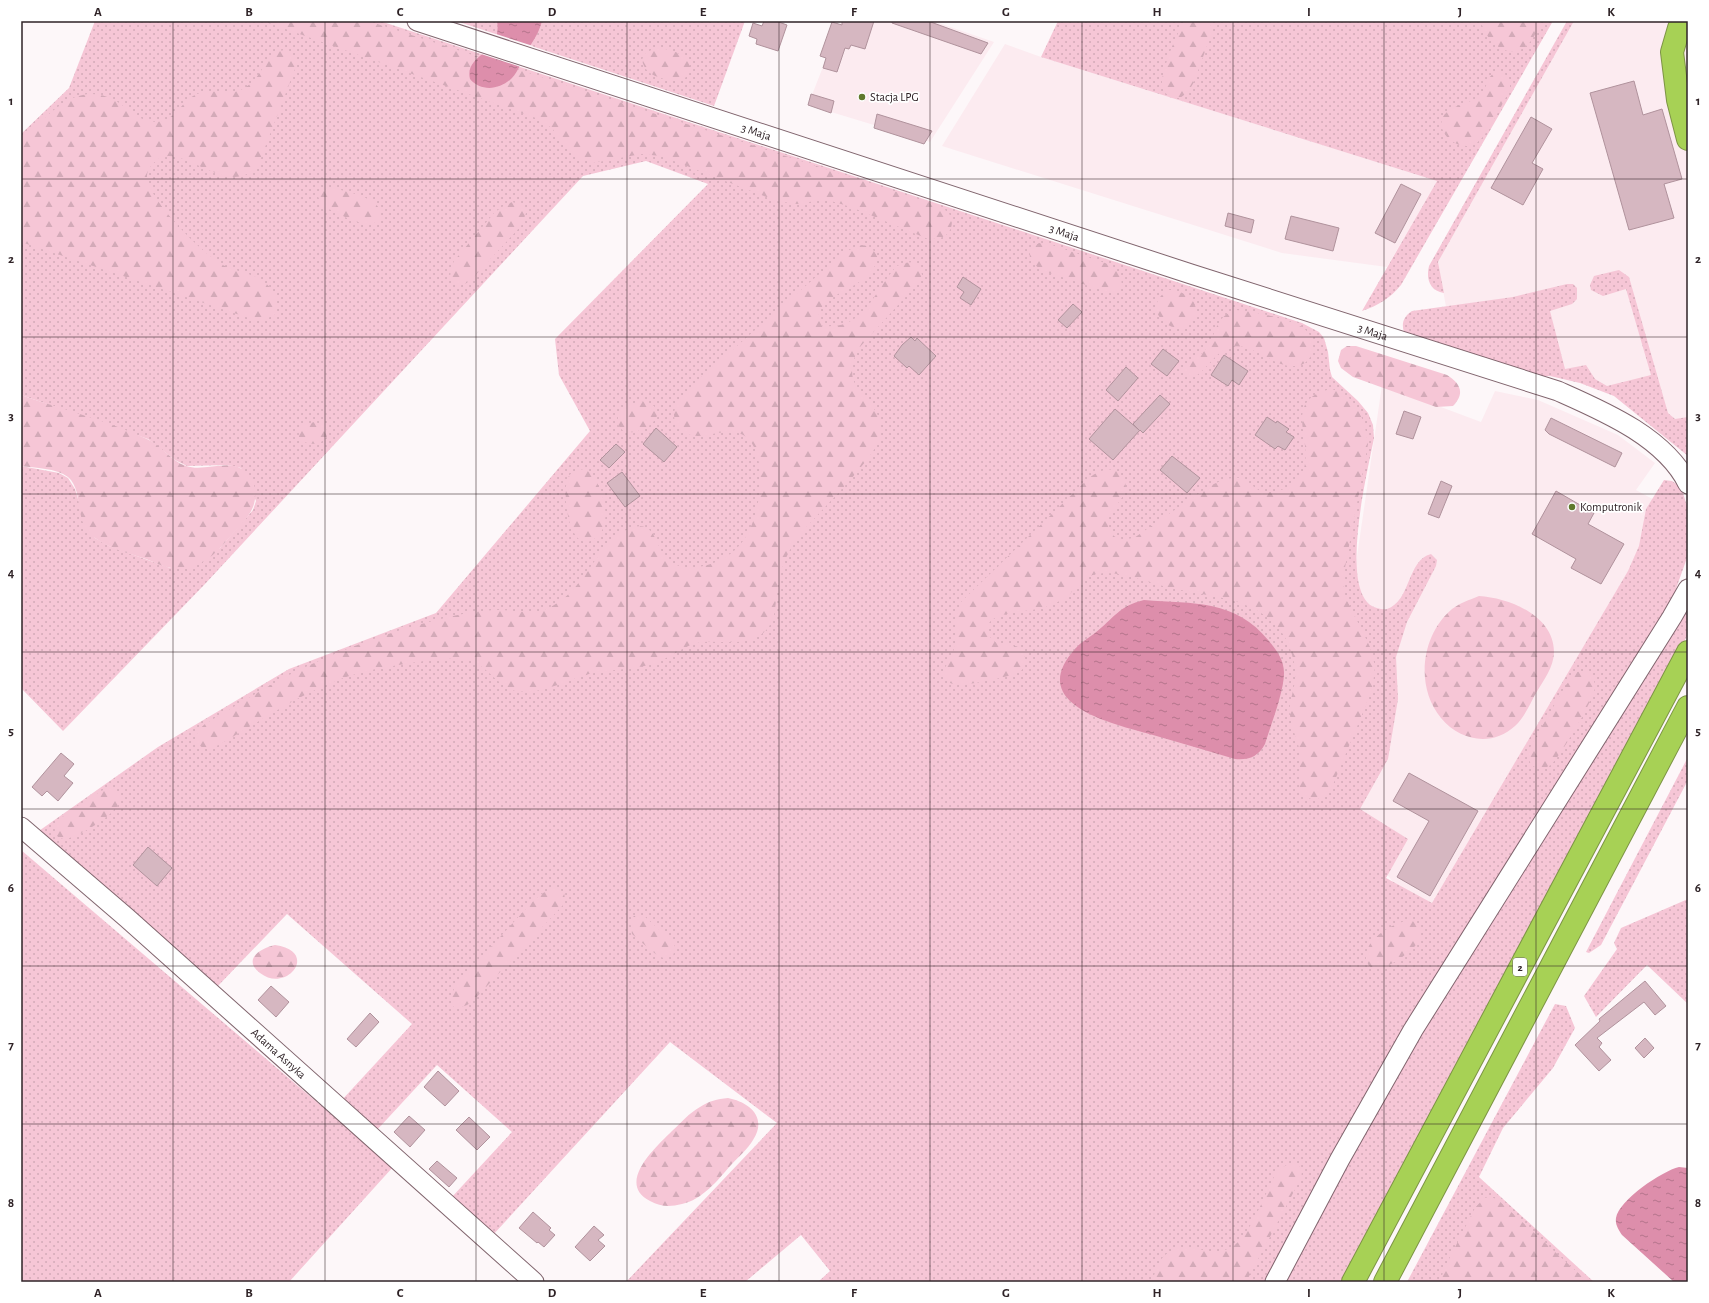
<svg xmlns="http://www.w3.org/2000/svg" width="1709" height="1303" font-family="'Alegreya Sans',sans-serif">
	<style>
		.built { fill: #fcebf0 }
		.grass { fill: url(#grass-dots) }
		.forest { fill: url(#forest-firs) }
		.water { fill: url(#water-ripples) }
		.pier { fill: #fdf7f9 }
		.building { fill: #d6b7c1; stroke: #b0929c }
		.lines { fill: none; stroke-linecap: round; stroke-linejoin: round }
		.minor-casing { stroke: #81656e; stroke-width: 21 }
		.highway-casing { stroke: #7d9445; stroke-width: 24 }
		.minor { stroke: #fff; stroke-width: 19 }
		.highway { stroke: #a7d155; stroke-width: 22 }
		.grid { fill: none; stroke: #2f2327; stroke-width: 1; stroke-opacity: 0.55 }
		.poi-dot { fill: #5f792c; stroke: #fff; stroke-width: 1.5 }
		.labels { text-anchor: middle; dominant-baseline: central; stroke-width: 3.5; stroke-linejoin: round; paint-order: stroke }
		.shield { fill: #fff; stroke: #6d6568; stroke-width: 1 }
		.shield-label { font-size: 11px; font-weight: bold; fill: #2f2327 }
		.poi-label { font-size: 12px; fill: #2f2327; stroke: #fff; text-anchor: start }
		.street-label { font-size: 12px; fill: #2f2327; stroke: #fff }
		.neatline { fill: none; stroke: #2f2327; stroke-width: 1.5 }
		.grid-label { font-size: 13px; text-anchor: middle; font-weight: bold; fill: #2f2327 }
	</style>
	<defs>
		<pattern id="grass-dots" width="8" height="8" patternUnits="userSpaceOnUse"><rect width="8" height="8" fill="#f6c6d6"/><path d="M2 2h.1M6 6h.1" fill="none" stroke="#d3aab8" stroke-width="1.8" stroke-linecap="round"/></pattern>
		<pattern id="forest-firs" width="22" height="20" patternUnits="userSpaceOnUse"><rect width="22" height="20" fill="#f6c6d6"/><path d="M5 1l3.5 6h-7zM16 11l3.5 6h-7z" fill="#d3aab8"/></pattern>
		<pattern id="water-ripples" width="26" height="14" patternUnits="userSpaceOnUse"><rect width="26" height="14" fill="#dd8eab"/><path d="M2 4q2-2 4 0t4 0M15 11q2-2 4 0t4 0" fill="none" stroke="#b4748b"/></pattern>
	</defs>
	<rect width="100%" height="100%" fill="#fdf7f9"/>
	<path class="built" d="M841,21H933L994,42L930,142L808,105Z
		M1574,21H1688V447L1611,391L1451,335L1438,262Z
		M1005,44L1041,57L1437,181L1387,267L1282,253L942,146Z
		M1382,385L1481,422L1495,391L1538,400L1618,435L1655,463L1636,490L1669,508L1437,938L1319,788L1346,632Z"/>
	<path class="grass" d="M95,21H380L1302,323L1319,332L1324,338L1328,352L1330,370L1332,377L1358,401L1368,413L1373,425L1374,438C1368,470 1339,586 1372,606C1376,608 1382,610 1387,609C1411,601 1407,560 1431,554L1437,560L1436,566L1407,622L1396,657L1398,699L1388,759L1360,809L1408,839L1386,878L1432,903L1628,571L1639,546L1646,509L1664,480L1672,481L1681,487L1688,509V555L1671,603L1267,1282H818L830,1271L801,1235L745,1282H626L777,1123L670,1042L492,1236L451,1198L512,1132L437,1065L376,1131L341,1101L412,1024L287,914L215,989L36,833L158,747L289,669L436,613L590,431L559,375L555,339L708,184L646,161L583,176L205,584L63,731L21,688V466L59,473L68,478L75,489L78,499L95,538L109,546L170,568L220,548L253,510L256,501L241,468L228,465L187,466L175,460L148,439L21,395V134L69,88Z
		M456,21H745L714,106Z
		M1058,21H1553L1401,285C1389,299 1379,305 1362,311L1437,181L1041,57Z
		M1567,21H1574L1438,262L1444,293C1429,291 1426,278 1429,266Z
		M1619,270L1629,277L1668,413L1675,419L1688,417V456L1614,396L1580,383L1550,376H1535L1404,332C1401,323 1404,316 1412,311L1513,297L1567,284H1573L1577,288V299L1572,304L1550,311L1565,369L1586,365L1595,379L1607,386L1651,375L1626,289L1603,296L1591,290L1590,285L1594,276Z
		M1688,609V634L1346,1282H1283L1380,1101Z
		M1688,757V780L1601,945L1589,953L1586,952Z
		M21,850L393,1167L289,1282H21Z
		M1688,899V1004L1647,965L1596,1017L1584,996L1617,949L1614,943L1621,928Z
		M1555,1004L1566,1006L1575,1028L1553,1068L1503,1128L1479,1177L1594,1282H1407Z"/>
	<path class="forest" d="M263,21H368L934,204C937,206 942,208 945,210C954,216 954,228 946,235C941,239 934,239 928,239L851,207L831,201H815L797,204L777,201L661,156L641,154L593,163L578,158L568,150L552,128L536,118Z
		M1186,21H1210L1212,32L1194,82L1188,92L1180,98H1172L1164,92C1163,89 1162,86 1162,83C1162,70 1177,30 1186,21Z
		M1481,21H1542C1537,30 1533,41 1525,47C1507,61 1484,39 1481,21Z
		M655,48C705,50 698,93 658,77C649,74 644,69 642,60L644,54Z
		M285,50C294,55 297,60 295,69L259,163C255,167 251,172 247,174C218,189 177,141 156,161C152,164 147,170 147,176C146,198 205,257 225,266C237,272 253,273 264,282C275,290 278,301 276,314L266,319L255,320L21,242V141C52,111 82,73 126,108C136,117 148,124 162,121C178,117 184,97 200,93C219,88 232,99 250,84C263,74 267,52 285,50Z
		M1498,71L1504,73L1510,81V90C1502,103 1488,137 1475,144C1460,152 1435,134 1443,117C1451,103 1473,105 1482,93C1489,84 1486,76 1498,71Z
		M328,188C340,189 390,199 379,219C377,222 373,224 369,224C356,224 338,213 326,208L321,205L318,196L320,192Z
		M512,202C520,204 523,205 526,213L521,226L472,279C453,295 445,280 454,261L494,213L502,207Z
		M1039,243L1049,244L1111,265C1119,272 1123,276 1121,287L1115,291L1107,292L1044,271C1031,264 1022,253 1039,243Z
		M858,245C870,245 873,248 878,258C875,269 868,276 859,282C846,292 806,304 823,326C866,330 873,291 897,266L904,263L914,262L920,268L922,275L919,282L859,348C834,394 885,397 881,434C878,458 813,516 795,541C786,555 780,572 777,588C775,602 777,616 768,628C752,648 725,640 703,642C684,644 670,659 652,664C632,670 609,669 589,674C567,680 544,693 522,692C500,691 491,669 472,661C453,654 398,665 376,669C319,680 269,716 219,745C210,748 205,750 197,744C195,734 198,730 205,724C232,708 259,691 287,676C332,653 393,630 441,619C460,614 480,610 499,610C514,610 532,615 546,609C585,594 596,542 628,529C657,517 654,547 668,560C687,576 721,564 736,549C748,538 754,521 757,507C762,487 764,444 741,434C721,425 698,446 680,429C676,425 674,420 674,415C674,407 678,402 683,396C698,377 719,362 737,346C772,315 807,285 841,255Z
		M1168,290C1183,290 1202,300 1194,318C1182,345 1135,311 1168,290Z
		M1235,310C1253,311 1284,318 1300,326C1320,336 1316,368 1292,366C1272,366 1252,342 1231,347C1216,351 1209,367 1196,376L1187,377L1184,373C1185,360 1197,359 1204,351C1218,336 1212,319 1235,310Z
		M1347,346H1356L1447,375C1461,384 1465,393 1453,406L1436,407L1353,377L1341,368L1338,361L1341,350Z
		M1331,389C1357,395 1365,420 1368,444L1344,573V594L1370,647L1375,666L1373,685L1366,705L1330,792C1324,797 1317,802 1309,798C1292,791 1302,768 1300,754C1299,741 1291,729 1290,715C1288,699 1298,684 1295,668C1294,659 1290,648 1286,639C1270,611 1243,602 1213,596C1196,593 1180,590 1163,586C1141,581 1113,567 1090,576C1080,580 1075,589 1068,596C1061,601 1052,605 1043,608C1030,611 997,612 989,623C984,631 991,642 1000,644C1010,646 1025,643 1025,659C1025,663 1024,668 1021,671C1016,676 967,685 959,685C952,685 948,682 944,677V670L953,652L957,639L955,621L960,603L1089,478C1097,472 1104,468 1115,470C1119,471 1119,473 1122,476C1138,498 1095,512 1112,534C1118,541 1126,539 1134,538L1208,487C1218,482 1229,477 1240,478C1248,480 1253,488 1261,491C1272,495 1289,489 1297,480C1324,452 1274,401 1331,389Z
		M21,395C61,409 108,421 147,439C161,445 171,461 186,466C207,473 232,455 249,475C253,479 255,487 255,492C257,511 242,523 230,537C212,557 200,571 172,568C163,567 154,562 146,559C126,552 95,546 84,525C77,511 81,488 68,477C56,468 35,468 21,466Z
		M642,401C675,408 648,436 624,432L618,425V415C624,406 632,403 642,401Z
		M314,422L321,424L326,427L328,435C321,446 309,446 299,439V430L302,426Z
		M585,469C602,479 613,520 599,535C569,565 560,488 569,476C573,470 579,470 585,469Z
		M1479,596C1510,598 1554,616 1554,652C1554,667 1543,681 1536,693C1530,704 1524,718 1515,726C1492,747 1460,741 1441,718C1415,687 1421,635 1452,609C1460,603 1469,600 1479,596Z
		M1584,671C1591,674 1595,679 1595,687C1595,698 1560,757 1551,765C1548,767 1543,768 1539,769L1531,765L1528,756L1531,745L1566,685L1577,672Z
		M108,788L115,790L119,796C119,799 119,803 118,805C112,816 76,839 64,839C52,838 53,825 60,819C72,808 88,800 101,791Z
		M552,889H559L564,893L565,899L563,905L473,1001C453,1016 444,1004 457,984L534,900L543,893Z
		M638,915L644,916L673,942L675,947L673,956L664,958L658,956L640,941L632,934L630,920L634,916Z
		M1405,921H1413L1419,926C1420,931 1421,936 1419,941C1413,951 1385,972 1373,968C1369,967 1367,963 1366,959C1365,939 1389,926 1405,921Z
		M275,945C320,951 287,994 260,973C242,959 261,948 275,945Z
		M728,1098C749,1102 768,1117 753,1140C748,1149 738,1157 731,1165C718,1180 702,1200 682,1204C670,1207 661,1207 650,1201C615,1183 657,1146 672,1131C681,1123 689,1113 700,1107C709,1101 717,1099 728,1098Z
		M1296,1162C1302,1168 1303,1172 1300,1180L1246,1282H1153C1154,1273 1157,1264 1163,1257C1186,1235 1208,1261 1232,1247C1250,1236 1264,1196 1274,1177C1280,1169 1285,1164 1296,1162Z
		M1490,1197L1497,1199L1588,1282H1441L1443,1271L1475,1208L1484,1198Z"/>
	<path class="water" d="M497,21H542C539,33 533,41 527,51C522,60 518,72 512,78C500,90 481,92 470,79C464,54 503,54 497,21Z
		M1144,600C1194,604 1235,599 1269,641C1277,651 1284,660 1284,673C1284,692 1271,724 1265,744C1258,757 1249,760 1235,759C1208,751 1181,743 1153,735C1115,724 1023,705 1076,648C1081,642 1089,638 1095,633C1114,618 1119,606 1144,600Z
		M1679,1167L1688,1168V1282H1674L1622,1235C1619,1230 1615,1225 1616,1218C1619,1200 1662,1171 1679,1167Z"/>
	<path class="pier" d="M496,34L533,46L521,67L481,54L487,48Z"/>
	<path class="building" d="M764,21H776L787,25L778,51L756,44L757,39L749,36L753,23L762,26Z
		M842,21H874L865,49L851,45L849,49L845,48L837,72L823,68L826,58L820,56L832,22L842,25Z
		M892,21H928L988,43L981,54L892,23Z
		M1634,81L1643,115L1662,109L1682,179L1664,184L1674,218L1629,230L1590,93Z
		M811,94L834,101L831,113L808,105Z
		M877,114L932,131L924,144L874,128Z
		M1531,117L1552,129L1532,163L1543,169L1523,205L1491,188Z
		M1401,184L1421,194L1395,243L1375,233Z
		M1228,213L1254,220L1251,233L1225,226Z
		M1291,216L1339,228L1333,251L1285,239Z
		M963,277L981,289L971,305L960,298L964,292L957,287Z
		M1073,304L1082,312L1067,328L1058,320Z
		M911,337L915,341L917,338L936,356L919,375L909,366L907,368L894,356L902,345Z
		M1163,349L1179,361L1167,376L1151,364Z
		M1224,355L1248,371L1239,385L1232,380L1228,386L1211,375Z
		M1126,367L1138,378L1118,401L1106,390Z
		M1160,395L1170,404L1143,433L1140,430L1113,460L1089,439L1115,409L1139,430L1133,424Z
		M1404,411L1421,417L1413,439L1396,434Z
		M1267,417L1276,423L1277,421L1289,429L1286,432L1294,437L1285,450L1278,446L1275,449L1255,435Z
		M1551,418L1622,453L1615,467L1549,434L1545,430Z
		M656,428L677,447L664,462L643,444Z
		M616,444L625,452L609,468L600,460Z
		M1172,456L1200,478L1187,493L1160,470Z
		M622,472L640,496L625,507L607,483Z
		M1441,481L1452,486L1439,518L1428,514Z
		M1556,491L1594,513L1588,524L1624,544L1601,584L1571,568L1576,559L1532,534Z
		M61,753L74,764L64,776L73,783L58,801L47,791L42,796L32,787Z
		M1409,773L1478,811L1430,896L1397,877L1429,821L1393,801Z
		M148,847L172,868L157,886L133,865Z
		M1645,981L1666,1006L1655,1015L1644,1002L1597,1038L1602,1043L1599,1047L1611,1060L1599,1071L1575,1045L1600,1021L1599,1019Z
		M271,986L289,1002L276,1017L258,1000Z
		M370,1013L379,1022L356,1047L347,1039Z
		M1645,1038L1654,1048L1644,1058L1635,1048Z
		M438,1071L459,1091L445,1106L424,1087Z
		M409,1116L425,1130L410,1147L394,1132Z
		M469,1117L490,1137L477,1150L456,1130Z
		M437,1161L457,1178L449,1187L429,1169Z
		M533,1212L551,1228L549,1230L555,1235L544,1247L538,1242L537,1243L519,1228Z
		M594,1226L604,1235L598,1240L605,1246L590,1261L575,1247Z"/>
	<g class="lines">
		<defs>
			<g id="minor">
				<path id="s1" d="M417,21L1191,274L1558,391C1603,411 1665,437 1688,484"/>
				<path id="s2" d="M21,827L127,918L534,1282"/>
				<path d="M1275,1282L1340,1159L1413,1030L1672,617L1688,589"/>
			</g>
			<path id="highway" d="M1679,28L1672,52L1678,100L1688,139
				M1353,1282L1688,652
				M1385,1282L1688,707"/>
		</defs>
		<use href="#minor" class="minor-casing"/>
		<use href="#highway" class="highway-casing"/>
		<use href="#minor" class="minor"/>
		<use href="#highway" class="highway"/>
	</g>
	<path class="grid" d="M173,21V1282M325,21V1282M476,21V1282M627,21V1282M779,21V1282M930,21V1282M1082,21V1282M1233,21V1282M1384,21V1282M1536,21V1282M21,179H1688M21,337H1688M21,494H1688M21,652H1688M21,809H1688M21,966H1688M21,1124H1688"/>
	<g class="poi-dot">
		<circle cx="862" cy="97" r="4"/>
		<circle cx="1572" cy="507" r="4"/>
	</g>
	<g class="labels">
		<rect class="shield" x="1513" y="958" width="14" height="18" rx="3"/>
		<g class="shield-label">
			<text x="1520" y="967">2</text>
		</g>
		<g class="poi-label">
			<text x="870" y="97">Stacja LPG</text>
			<text x="1580" y="507">Komputronik</text>
		</g>
		<g class="street-label">
			<text stroke="none"><textPath href="#s1" startOffset="357">3 Maja</textPath></text>
			<text stroke="none"><textPath href="#s1" startOffset="681">3 Maja</textPath></text>
			<text stroke="none"><textPath href="#s1" startOffset="1005">3 Maja</textPath></text>
			<text stroke="none"><textPath href="#s2" startOffset="343">Adama Asnyka</textPath></text>
		</g>
	</g>
	<rect width="1709" height="1303" fill="none" stroke="#ffffff" stroke-width="44"/>
	<rect x="22" y="22" width="1665" height="1259" class="neatline"/>
	<g class="grid-label">
		<text x="98" y="16">A</text>
		<text x="249" y="16">B</text>
		<text x="400" y="16">C</text>
		<text x="552" y="16">D</text>
		<text x="703" y="16">E</text>
		<text x="854" y="16">F</text>
		<text x="1006" y="16">G</text>
		<text x="1157" y="16">H</text>
		<text x="1309" y="16">I</text>
		<text x="1460" y="16">J</text>
		<text x="1611" y="16">K</text>
		<text x="11" y="105">1</text>
		<text x="1698" y="105">1</text>
		<text x="11" y="263">2</text>
		<text x="1698" y="263">2</text>
		<text x="11" y="420">3</text>
		<text x="1698" y="420">3</text>
		<text x="11" y="577">4</text>
		<text x="1698" y="577">4</text>
		<text x="11" y="735">5</text>
		<text x="1698" y="735">5</text>
		<text x="11" y="892">6</text>
		<text x="1698" y="892">6</text>
		<text x="11" y="1049">7</text>
		<text x="1698" y="1049">7</text>
		<text x="11" y="1207">8</text>
		<text x="1698" y="1207">8</text>
		<text x="98" y="1297">A</text>
		<text x="249" y="1297">B</text>
		<text x="400" y="1297">C</text>
		<text x="552" y="1297">D</text>
		<text x="703" y="1297">E</text>
		<text x="854" y="1297">F</text>
		<text x="1006" y="1297">G</text>
		<text x="1157" y="1297">H</text>
		<text x="1309" y="1297">I</text>
		<text x="1460" y="1297">J</text>
		<text x="1611" y="1297">K</text>
	</g>
</svg>
